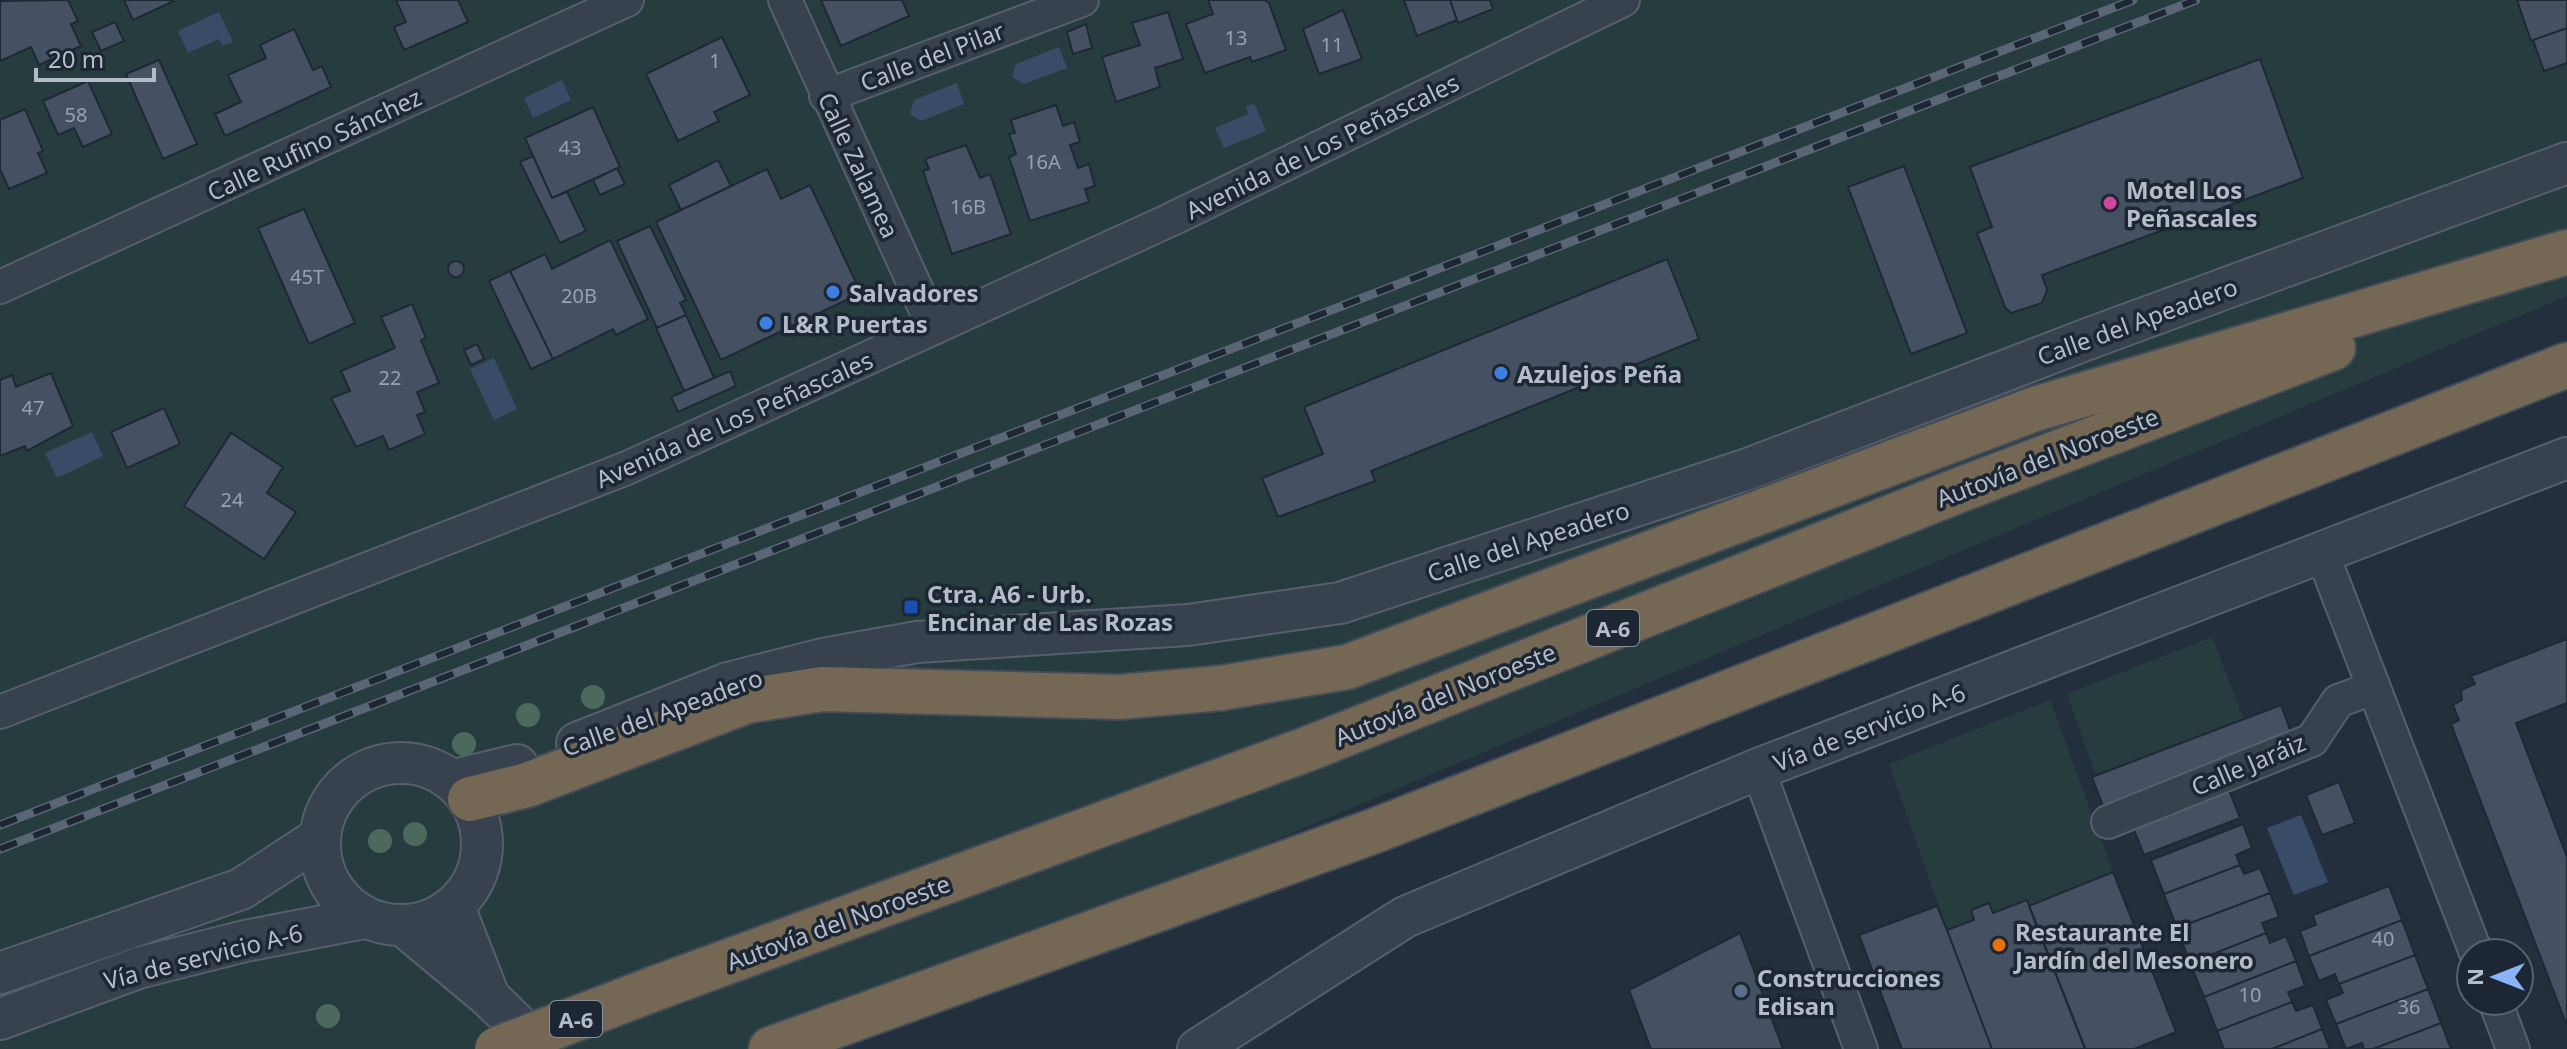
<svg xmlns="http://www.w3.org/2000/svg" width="2567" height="1049" font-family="'Noto Sans',sans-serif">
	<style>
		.green { fill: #263c3f }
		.water { fill: #394c67 }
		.building { fill: #455162; stroke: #1f2835; stroke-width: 2 }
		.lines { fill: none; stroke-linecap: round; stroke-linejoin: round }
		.minor-casing { stroke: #565f6c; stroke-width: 36 }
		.tertiary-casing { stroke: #565f6c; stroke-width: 44 }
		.motorway-casing { stroke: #434c59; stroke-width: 48 }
		.minor { stroke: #38414e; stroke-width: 32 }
		.tertiary { stroke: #38414e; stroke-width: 40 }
		.motorway { stroke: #746855; stroke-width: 44 }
		.rail-casing { stroke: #5a6575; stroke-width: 9 }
		.rail { stroke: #1d2633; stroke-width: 6; stroke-dasharray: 18; stroke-linecap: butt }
		.motorway-bridge-casing { stroke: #434c59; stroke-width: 48; stroke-linecap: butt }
		.motorway-bridge { stroke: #746855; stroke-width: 44 }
		.tree { fill: #4b6a5d }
		.hotel-dot { fill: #d1479c; stroke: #1d2633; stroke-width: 3 }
		.shop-dot { fill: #3f7fe0; stroke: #1d2633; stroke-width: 3 }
		.transit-dot { fill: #1a4fb4; stroke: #1d2633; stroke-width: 3 }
		.food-dot { fill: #e8710a; stroke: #1d2633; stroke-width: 3 }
		.service-dot { fill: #5c6f8a; stroke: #1d2633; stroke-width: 3 }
		.labels { text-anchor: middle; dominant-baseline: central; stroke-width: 7; stroke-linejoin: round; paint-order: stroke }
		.number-label { font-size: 20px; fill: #98a1af }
		.shield { fill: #1d2633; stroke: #878f9c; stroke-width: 2 }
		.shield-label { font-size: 22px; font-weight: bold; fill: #b4bcc9 }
		.street-label { font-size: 24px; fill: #b4bcc9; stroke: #1d2633 }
		.poi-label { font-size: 24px; font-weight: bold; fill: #b4bcc9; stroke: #1d2633; text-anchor: start }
	</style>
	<rect width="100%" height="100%" fill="#242f3e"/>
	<path class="green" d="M0,0H2567V296L779,1049H0Z
		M2212,637L2244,719L2096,776L2067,694Z
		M2050,700L2113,872L2029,906L2027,900L1993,913L1988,903L1971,910L1974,920L1947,930L1889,764Z"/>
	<path class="water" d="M219,12L233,42L223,46L219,39L188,53L178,31Z
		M1059,47L1067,68L1024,84L1012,77L1016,64Z
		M562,80L571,100L533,118L524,98Z
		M957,83L964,104L921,121L910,114L914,100Z
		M1254,103L1266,131L1224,148L1215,128L1248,114L1246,107Z
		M494,358L517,409L494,420L470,369Z
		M92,432L103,456L57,478L45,453Z
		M2301,815L2328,882L2294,895L2267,828Z"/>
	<path class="building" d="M68,0L78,21L71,24L81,46L39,65L31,47L0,61V1Z
		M124,0H173L174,1L133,20Z
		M396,0H458L468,22L404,50L394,27L406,22Z
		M821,0H902L909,16L841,46Z
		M1208,0H1265L1269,3L1286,50L1252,62L1250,57L1205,73L1186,24L1213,14Z
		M1404,0H1450L1457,20L1417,36Z
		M1450,0H1490L1493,9L1458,23Z
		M2517,0H2567V28L2531,41Z
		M1343,10L1362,59L1319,74L1303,29Z
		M1168,12L1183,59L1155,68L1160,87L1116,102L1102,57L1140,45L1132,23Z
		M115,22L124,41L101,51L92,32Z
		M1086,24L1092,48L1073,54L1067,32Z
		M2567,28V63L2544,71L2533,40Z
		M294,29L313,70L322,66L331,87L225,136L215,114L241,102L228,75L266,58L260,45Z
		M722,37L750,95L714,112L719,121L678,141L646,74Z
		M2260,59L2303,178L2042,275L2047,290L2042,303L2011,313L2005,307L1977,233L1992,227L1970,167Z
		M159,60L197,144L163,159L126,74Z
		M88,81L112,134L83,147L74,128L58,135L43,101Z
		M1056,105L1063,126L1074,122L1080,142L1070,145L1078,168L1089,164L1095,186L1085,189L1089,202L1030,221L1009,157L1016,154L1009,134L1015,133L1011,120Z
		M593,107L620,167L552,198L525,138Z
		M25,109L43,151L38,153L47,173L9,189L0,169V120Z
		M966,145L980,178L990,174L1011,234L952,254L923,171L929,169L925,159Z
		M533,156L552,198L567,192L586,231L560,243L520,162Z
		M718,160L731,186L681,210L669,185Z
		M1904,166L1967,333L1911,354L1848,187Z
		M617,168L625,184L600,195L593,180Z
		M767,169L781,199L810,185L861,293L721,360L656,222Z
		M304,209L355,323L309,344L258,228Z
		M650,226L686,300L680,303L686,315L657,328L617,241Z
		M610,240L648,319L616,335L613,329L553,359L510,271L545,254L552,269Z
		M1667,259L1699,339L1371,471L1375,481L1278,517L1262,478L1323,454L1304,407Z
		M448 269a8 8 0 1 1 16 0a8 8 0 1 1-16 0Z
		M510,271L553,359L531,369L489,281Z
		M412,304L426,338L421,340L439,383L417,392L425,412L417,415L425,434L389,450L383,436L356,447L331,398L350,391L341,371L395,348L381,317Z
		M686,315L714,378L684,391L656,328Z
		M477,344L484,359L471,365L464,350Z
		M730,371L736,386L678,412L671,397Z
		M51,373L73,426L27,451L25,446L0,456V380L12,375L16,387Z
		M164,408L180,444L127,468L111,432Z
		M231,433L283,467L267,493L296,512L264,559L184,506Z
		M2567,639V703L2516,723L2567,857V1026L2451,724L2459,720L2453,705L2462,700L2461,690L2475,684L2471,676Z
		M2281,705L2292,735L2104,808L2092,777Z
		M2339,782L2355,823L2322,835L2306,795Z
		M2229,790L2240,818L2144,855L2133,827Z
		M2243,824L2252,848L2236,855L2240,865L2164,894L2151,860Z
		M2240,865L2244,874L2260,868L2270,893L2177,928L2164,894Z
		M2113,872L2176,1032L2134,1049H2085L2029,906Z
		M2389,886L2402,920L2309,956L2300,931L2316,925L2313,915Z
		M2270,893L2279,917L2262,923L2266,933L2190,963L2177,928Z
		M2027,900L2085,1048L2082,1049H1992L1947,930L1974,920L1971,910L1989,903L1993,913Z
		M1937,906L1947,930L1992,1049H1902L1859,935Z
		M2402,920L2415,955L2339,984L2335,974L2319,981L2309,956Z
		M1740,933L1783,1049H1651L1629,990Z
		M2266,933L2270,943L2286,936L2296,961L2204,997L2190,963Z
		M2415,955L2428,989L2336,1024L2326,1000L2343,993L2339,984Z
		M2296,961L2305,986L2288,992L2292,1002L2217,1031L2204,997Z
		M2428,989L2441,1023L2373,1049H2364L2362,1043L2346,1049L2336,1024Z
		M2292,1002L2296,1011L2313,1005L2322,1029L2272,1049H2224L2217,1031Z
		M2441,1023L2451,1049H2373Z
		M2322,1029L2330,1049H2272Z"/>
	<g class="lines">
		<defs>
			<path id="minor" d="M785,0L934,328
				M826,96L1082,0
				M0,287L627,0
				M2322,553L2476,953
				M0,712L627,468L1170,220L1623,0
				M1758,769L1861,1049
				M2108,822L2312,740L2338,701L2373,688
				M2495,1001L2513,1049"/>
			<path id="tertiary" d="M577,743L728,683L823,659L917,642L1188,625L1340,603L1748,469L2093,337L2567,163
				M320 844a81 81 0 1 1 162 0a81 81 0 1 1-162 0Z
				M455,780L517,765
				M454,907L488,994
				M405,927L489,997L542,1049
				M0,973L241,889L319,838
				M0,1019L138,968L245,941L364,918
				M1198,1049L1405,917L1758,769L2567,458"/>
			<path id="motorway" d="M470,799L527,785L747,701L822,689L1119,697L1221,688L1347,667L2035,409L2567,252
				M656,988L1310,748L1962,489L2333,348
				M771,1049L1374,831L2567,365"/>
		</defs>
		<use href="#minor" class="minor-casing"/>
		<use href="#tertiary" class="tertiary-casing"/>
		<use href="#motorway" class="motorway-casing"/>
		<use href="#minor" class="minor"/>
		<use href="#tertiary" class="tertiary"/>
		<use href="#motorway" class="motorway"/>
		<defs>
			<path id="rail" d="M0,825L2133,0
				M0,849L2196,0"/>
		</defs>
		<use href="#rail" class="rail-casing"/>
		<use href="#rail" class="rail"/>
		<defs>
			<path id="motorway-bridge" d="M497,1049L656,988"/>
		</defs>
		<use href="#motorway-bridge" class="motorway-bridge-casing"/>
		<use href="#motorway-bridge" class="motorway-bridge"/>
	</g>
	<g class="tree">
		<circle cx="593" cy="697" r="12"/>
		<circle cx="528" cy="715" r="12"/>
		<circle cx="464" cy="744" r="12"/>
		<circle cx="415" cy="834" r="12"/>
		<circle cx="380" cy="841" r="12"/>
		<circle cx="328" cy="1016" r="12"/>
	</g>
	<circle class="hotel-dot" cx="2110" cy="203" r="8"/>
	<g class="shop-dot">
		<circle cx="833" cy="292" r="8"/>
		<circle cx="766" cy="323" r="8"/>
		<circle cx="1501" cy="373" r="8"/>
	</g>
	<rect class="transit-dot" x="903" y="599" width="16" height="16" rx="4"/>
	<circle class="food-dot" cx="1999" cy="945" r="8"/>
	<circle class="service-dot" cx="1741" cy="991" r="8"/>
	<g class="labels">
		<g class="number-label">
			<text x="1236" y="37">13</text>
			<text x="1332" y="44">11</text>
			<text x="715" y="60">1</text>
			<text x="76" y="114">58</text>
			<text x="570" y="147">43</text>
			<text x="1043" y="161">16A</text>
			<text x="968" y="206">16B</text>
			<text x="307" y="276">45T</text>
			<text x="579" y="295">20B</text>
			<text x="390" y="377">22</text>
			<text x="33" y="407">47</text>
			<text x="232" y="499">24</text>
			<text x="2383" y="938">40</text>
			<text x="2250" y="994">10</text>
			<text x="2409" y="1006">36</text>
		</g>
		<g class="shield">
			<rect x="1587" y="610" width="52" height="36" rx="6"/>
			<rect x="550" y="1001" width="52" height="36" rx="6"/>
		</g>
		<g class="shield-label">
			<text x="1613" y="628">A-6</text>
			<text x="576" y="1019">A-6</text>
		</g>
		<g class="street-label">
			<text transform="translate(932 56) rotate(-21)">Calle del Pilar</text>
			<text transform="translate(314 144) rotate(-25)">Calle Rufino Sánchez</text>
			<text transform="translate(1322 146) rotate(-26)">Avenida de Los Peñascales</text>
			<text transform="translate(859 165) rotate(65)">Calle Zalamea</text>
			<text transform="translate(2137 321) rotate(-20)">Calle del Apeadero</text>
			<text transform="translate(734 419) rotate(-24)">Avenida de Los Peñascales</text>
			<text transform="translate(2047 457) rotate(-21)">Autovía del Noroeste</text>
			<text transform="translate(1528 541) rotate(-18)">Calle del Apeadero</text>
			<text transform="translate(1445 694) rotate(-22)">Autovía del Noroeste</text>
			<text transform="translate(662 712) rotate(-20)">Calle del Apeadero</text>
			<text transform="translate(1869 727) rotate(-21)">Vía de servicio A-6</text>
			<text transform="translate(2248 764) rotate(-23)">Calle Jaráiz</text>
			<text transform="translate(838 922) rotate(-20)">Autovía del Noroeste</text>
			<text transform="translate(203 956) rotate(-14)">Vía de servicio A-6</text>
		</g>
		<g class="poi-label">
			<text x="2126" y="189">Motel Los<tspan x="2126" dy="28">Peñascales</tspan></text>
			<text x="849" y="292">Salvadores</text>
			<text x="782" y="323">L&amp;R Puertas</text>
			<text x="1517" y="373">Azulejos Peña</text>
			<text x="927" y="593">Ctra. A6 - Urb.<tspan x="927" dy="28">Encinar de Las Rozas</tspan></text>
			<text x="2015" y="931">Restaurante El<tspan x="2015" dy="28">Jardín del Mesonero</tspan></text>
			<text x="1757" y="977">Construcciones<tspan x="1757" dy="28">Edisan</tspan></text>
		</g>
	</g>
	<g transform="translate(2495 977) rotate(270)"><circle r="38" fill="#1d2633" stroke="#59626f" stroke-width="2"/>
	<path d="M0-6L14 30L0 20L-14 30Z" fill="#8ab4f8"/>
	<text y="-12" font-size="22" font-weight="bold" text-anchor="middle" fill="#b4bcc9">N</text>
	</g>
	<path d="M36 68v12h118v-12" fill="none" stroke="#b4bcc9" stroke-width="4"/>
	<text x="48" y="68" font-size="24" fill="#b4bcc9" stroke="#1d2633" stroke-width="6" paint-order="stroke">20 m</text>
</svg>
